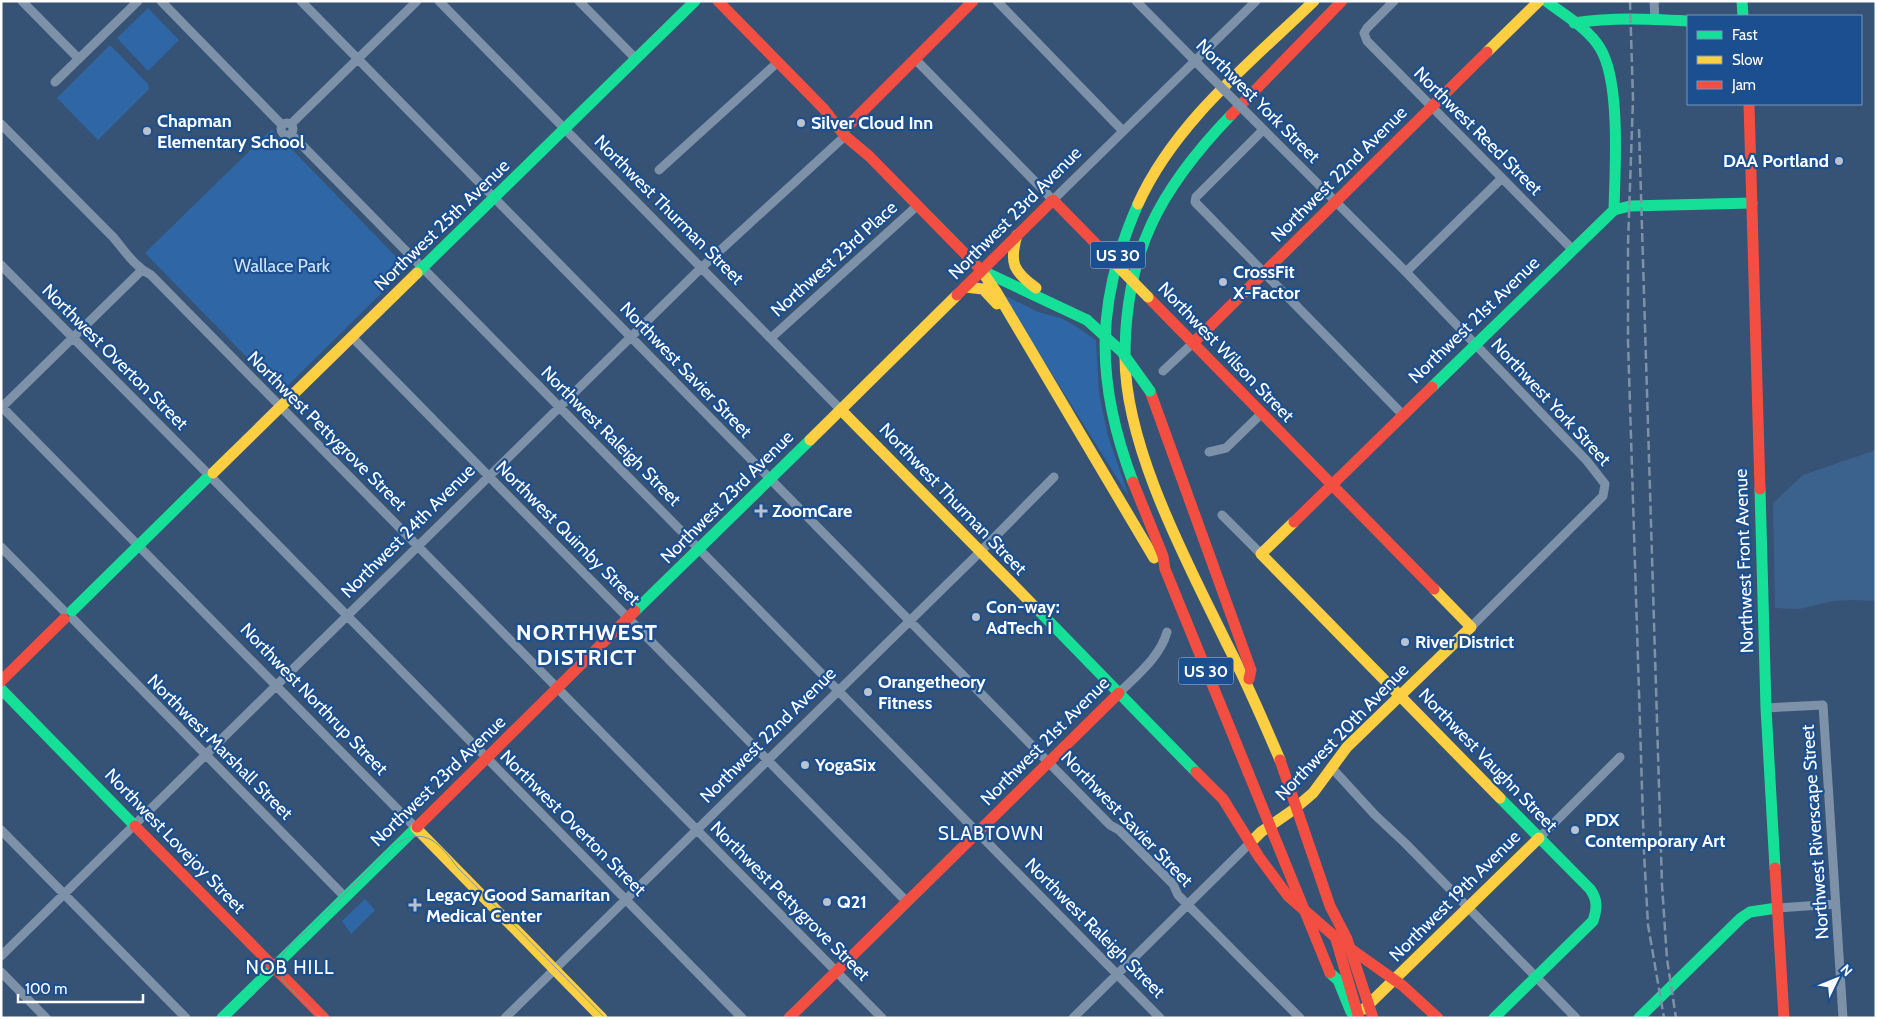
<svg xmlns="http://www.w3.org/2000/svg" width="1877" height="1019" font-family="Cabin,sans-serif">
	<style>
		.green { fill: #2f66a5 }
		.water { fill: #3b618d }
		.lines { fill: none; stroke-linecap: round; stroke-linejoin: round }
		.street { stroke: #7d92a8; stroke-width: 9 }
		.fast { stroke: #16e098; stroke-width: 11 }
		.slow { stroke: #ffcf43; stroke-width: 11 }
		.jam { stroke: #f24e42; stroke-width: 11 }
		.tram { stroke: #7e92a7; stroke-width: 1 }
		.rail { stroke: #7e92a7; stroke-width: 2.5; stroke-dasharray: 9 4; stroke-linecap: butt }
		.street-bridge { stroke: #7d92a8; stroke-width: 9 }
		.fast-bridge { stroke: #16e098; stroke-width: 11 }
		.slow-bridge { stroke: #ffcf43; stroke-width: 11 }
		.jam-bridge { stroke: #f24e42; stroke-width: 11 }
		.poi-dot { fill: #b9c2ce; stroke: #1b4f8f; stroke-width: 2 }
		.labels { text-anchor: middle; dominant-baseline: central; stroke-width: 4.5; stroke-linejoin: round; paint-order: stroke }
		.shield { fill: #1b4f8f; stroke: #bbcadd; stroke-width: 1 }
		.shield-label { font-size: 16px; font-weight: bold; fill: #fff }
		.street-label { font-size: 18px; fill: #fff; stroke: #1b4f8f }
		.poi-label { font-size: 18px; font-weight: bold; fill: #fff; stroke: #1b4f8f; text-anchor: start }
		.park-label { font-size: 18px; fill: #cfe3fa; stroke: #1b4f8f }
		.neighbourhood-label { font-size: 19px; letter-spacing: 1px; fill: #fff; stroke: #1b4f8f }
		.district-label { font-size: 22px; font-weight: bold; letter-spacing: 1px; fill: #fff; stroke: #1b4f8f }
	</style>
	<rect width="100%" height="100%" fill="#365274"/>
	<path class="green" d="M148,8L179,40L148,71L117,38Z
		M110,45L148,84L149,89L98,140L57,98Z
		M272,129L276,136L285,142L407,268L281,392L145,253Z
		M1002,294L1038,312L1061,318L1074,325L1096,340L1099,393L1108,436L1129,497Z
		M365,899L375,910L351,934L342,921Z"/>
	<path class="water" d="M1876,450V601L1854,600L1834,601L1799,609L1775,608L1773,503L1803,475Z"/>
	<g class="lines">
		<path class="street" d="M22,1L79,59
			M161,1L282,125
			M301,1L1110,825L1119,830L1173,884L1178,895L1300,1018
			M439,1L841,410
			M579,1L635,58
			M997,1L1123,131
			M1136,1L1209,75
			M1394,1L1367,28L1364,33L1367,41L1572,249
			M1654,1L1655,20
			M915,59L1053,200L1256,1
			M55,82L138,1
			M1254,120L1406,272L1587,461L1605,484L1603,496L1471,627
			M281 129a6 6 0 1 1 12 0a6 6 0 1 1-12 0Z
			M1,124L113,237C125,251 134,266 151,275L882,1018
			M291,124L417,1
			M1263,130L1196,197L1195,202L1403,415
			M291,134L1160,1018
			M659,170L778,62
			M1,265L207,473
			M1406,272L1502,178
			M352,337L907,902
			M771,338L918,205
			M1163,371L1193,343
			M1,406L416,828
			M1,408L142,270
			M1209,452L1226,448L1262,413
			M213,479L742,1018
			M1222,515L1261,554
			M1,547L64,611
			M73,619L345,897
			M1119,693C1137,675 1160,657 1167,632
			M1766,708L1823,705L1843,1018
			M1331,767L1375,815L1406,844L1576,1018
			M1,830L186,1018
			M1539,838L1620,757
			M1777,908L1835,904
			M1,956L701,268L845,136
			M1,972L46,1018
			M505,1018L980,552L1054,477
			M1073,1018L1251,842"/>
		<path class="fast" d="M1546,1C1564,15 1588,28 1600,48C1621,82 1615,169 1614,210
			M1742,1L1743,16
			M1574,23C1612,17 1650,19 1688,21
			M983,271L1087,320
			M417,273L695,1
			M1125,357C1125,252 1160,189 1231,115
			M1432,387L1614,210L1630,206L1752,203
			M1133,482C1095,382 1095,302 1138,204
			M1760,489L1766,708L1775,868
			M1038,610L1196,772
			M72,611L206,479
			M635,611L810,440
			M1,689L135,826
			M1330,973L1338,980L1351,1012
			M222,1018L417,827
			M1494,1018L1593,921C1597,909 1598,900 1590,889L1500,798
			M1639,1018L1741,918L1750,912L1777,908"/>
		<path class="slow" d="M1487,52L1539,1
			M1138,204C1175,122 1251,62 1314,1
			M1017,235C1009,263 1013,271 1036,288
			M981,270L997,293L1154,558
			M965,287L983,289L997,304
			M1125,357C1125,447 1187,562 1226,642C1246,681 1263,720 1280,760
			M841,410L1038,610
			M810,440L957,295
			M213,473L417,273
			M1294,522L1261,554L1500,798
			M416,828L602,1018
			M1251,842L1261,832L1293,810L1313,793L1347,747L1471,627L1434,589
			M1364,1009L1539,838"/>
		<path class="jam" d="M718,1L824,109L844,135L869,156L981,270
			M1749,104L1760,489
			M1231,115L1342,1
			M847,127L973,1
			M957,295L1053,200L1101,249
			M1148,297L1434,589
			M1193,343L1487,52
			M1150,391L1251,670L1249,679
			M1133,482L1163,556L1165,569L1248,772
			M1294,522L1432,387
			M1,681L64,619
			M1196,772L1223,799L1259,857L1288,896L1341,942L1403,986L1438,1018
			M135,826L324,1018
			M417,827L635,611
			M1775,868L1784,1018
			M789,1018L1119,693"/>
		<path class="tram" d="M321,1018L283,981L280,967L282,956L288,947L310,928L397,843C426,826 440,844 457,867L605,1018"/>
		<path class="rail" d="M1630,1L1633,99L1628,244V341L1644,852L1648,925L1664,1018
			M1639,129L1662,885L1667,959L1676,1018"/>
		<path class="street-bridge" d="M1209,75L1254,120"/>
		<path class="fast-bridge" d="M1087,320L1122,352L1150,391"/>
		<path class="slow-bridge" d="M1101,249L1148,297"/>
		<path class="jam-bridge" d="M1280,760L1330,906L1347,939L1373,1018
			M1248,772L1330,973
			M1335,936L1359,1018"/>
	</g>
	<g class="poi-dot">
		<circle cx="801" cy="123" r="5"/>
		<circle cx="147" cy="131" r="5"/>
		<circle cx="1839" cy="161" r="5"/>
		<circle cx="1223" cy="282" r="5"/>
		<path d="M758.5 503.5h5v5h5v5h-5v5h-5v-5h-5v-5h5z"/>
		<circle cx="976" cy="617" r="5"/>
		<circle cx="1405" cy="642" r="5"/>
		<circle cx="868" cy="692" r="5"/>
		<circle cx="805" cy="765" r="5"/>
		<circle cx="1575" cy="830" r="5"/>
		<circle cx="827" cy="902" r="5"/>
		<path d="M412.5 897.5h5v5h5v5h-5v5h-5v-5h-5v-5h5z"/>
	</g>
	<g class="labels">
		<g class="shield">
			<rect x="1090.5" y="241.5" width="55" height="27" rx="4"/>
			<rect x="1178.5" y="657.5" width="55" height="27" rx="4"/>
		</g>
		<g class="shield-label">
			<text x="1118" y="255">US 30</text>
			<text x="1206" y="671">US 30</text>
		</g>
		<g class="street-label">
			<text transform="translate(1258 101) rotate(45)">Northwest York Street</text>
			<text transform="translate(1478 131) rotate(45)">Northwest Reed Street</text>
			<text transform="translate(1339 174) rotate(-45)">Northwest 22nd Avenue</text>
			<text transform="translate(669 210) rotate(45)">Northwest Thurman Street</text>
			<text transform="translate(1015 213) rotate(-45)">Northwest 23rd Avenue</text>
			<text transform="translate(442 225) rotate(-44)">Northwest 25th Avenue</text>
			<text transform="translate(834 259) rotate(-42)">Northwest 23rd Place</text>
			<text transform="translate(1474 320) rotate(-44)">Northwest 21st Avenue</text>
			<text transform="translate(1226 352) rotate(46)">Northwest Wilson Street</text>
			<text transform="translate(115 357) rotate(45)">Northwest Overton Street</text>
			<text transform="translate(686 370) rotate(46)">Northwest Savier Street</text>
			<text transform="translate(1551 402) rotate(47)">Northwest York Street</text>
			<text transform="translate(327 431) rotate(45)">Northwest Pettygrove Street</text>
			<text transform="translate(611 436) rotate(45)">Northwest Raleigh Street</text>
			<text transform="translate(727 497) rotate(-45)">Northwest 23rd Avenue</text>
			<text transform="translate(953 499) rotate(46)">Northwest Thurman Street</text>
			<text transform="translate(408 531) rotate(-45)">Northwest 24th Avenue</text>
			<text transform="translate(568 533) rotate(45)">Northwest Quimby Street</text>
			<text transform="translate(1744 561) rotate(-92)">Northwest Front Avenue</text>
			<text transform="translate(314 699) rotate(46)">Northwest Northrup Street</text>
			<text transform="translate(1342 732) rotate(-46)">Northwest 20th Avenue</text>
			<text transform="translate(768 735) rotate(-45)">Northwest 22nd Avenue</text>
			<text transform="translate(1045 741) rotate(-45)">Northwest 21st Avenue</text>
			<text transform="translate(220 747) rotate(45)">Northwest Marshall Street</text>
			<text transform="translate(1488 760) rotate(46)">Northwest Vaughn Street</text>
			<text transform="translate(438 781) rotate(-44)">Northwest 23rd Avenue</text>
			<text transform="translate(1127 819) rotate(46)">Northwest Savier Street</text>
			<text transform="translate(573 823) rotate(45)">Northwest Overton Street</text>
			<text transform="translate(1815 832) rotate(-94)">Northwest Riverscape Street</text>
			<text transform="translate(175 841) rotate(46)">Northwest Lovejoy Street</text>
			<text transform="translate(1455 896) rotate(-45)">Northwest 19th Avenue</text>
			<text transform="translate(790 901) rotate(45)">Northwest Pettygrove Street</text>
			<text transform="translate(1095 928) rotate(45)">Northwest Raleigh Street</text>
		</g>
		<g class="poi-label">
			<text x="157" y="121">Chapman<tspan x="157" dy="21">Elementary School</tspan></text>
			<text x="811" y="123">Silver Cloud Inn</text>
			<text x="1829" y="161" text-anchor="end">DAA Portland</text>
			<text x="1233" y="272">CrossFit<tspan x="1233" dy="21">X-Factor</tspan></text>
			<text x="772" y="511">ZoomCare</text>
			<text x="986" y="607">Con-way:<tspan x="986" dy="21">AdTech I</tspan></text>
			<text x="1415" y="642">River District</text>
			<text x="878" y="682">Orangetheory<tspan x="878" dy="21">Fitness</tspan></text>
			<text x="815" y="765">YogaSix</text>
			<text x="1585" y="820">PDX<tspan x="1585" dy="21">Contemporary Art</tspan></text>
			<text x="426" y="895">Legacy Good Samaritan<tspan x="426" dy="21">Medical Center</tspan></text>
			<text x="837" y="902">Q21</text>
		</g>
		<g class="park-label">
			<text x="282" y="266">Wallace Park</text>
		</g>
		<g class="neighbourhood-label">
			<text x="991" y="833">SLABTOWN</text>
			<text x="290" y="967">NOB HILL</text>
		</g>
		<g class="district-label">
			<text x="587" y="632">NORTHWEST<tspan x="587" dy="25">DISTRICT</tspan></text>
		</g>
	</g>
	<rect width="1877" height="1019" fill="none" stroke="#ffffff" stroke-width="5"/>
	<rect x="1687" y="15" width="175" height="90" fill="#1b4f8f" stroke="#7695bc"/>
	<rect x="1697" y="31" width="25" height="8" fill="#16e098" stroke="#7695bc"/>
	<text x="1732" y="40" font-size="15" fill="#ffffff">Fast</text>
	<rect x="1697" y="56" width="25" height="8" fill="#ffcf43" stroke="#7695bc"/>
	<text x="1732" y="65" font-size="15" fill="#ffffff">Slow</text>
	<rect x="1697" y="81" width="25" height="8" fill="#f24e42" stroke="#7695bc"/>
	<text x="1732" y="90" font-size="15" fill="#ffffff">Jam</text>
	<g transform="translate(1837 979) rotate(47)" stroke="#1b4f8f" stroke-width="4" paint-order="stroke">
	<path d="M0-4L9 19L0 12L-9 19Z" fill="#ffffff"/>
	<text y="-8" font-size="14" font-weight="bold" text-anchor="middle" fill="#ffffff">N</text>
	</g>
	<path d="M18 994v8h125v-8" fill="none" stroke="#ffffff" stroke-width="2.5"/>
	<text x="25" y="994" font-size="15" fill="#ffffff" stroke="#1b4f8f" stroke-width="4" paint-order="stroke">100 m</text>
</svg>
